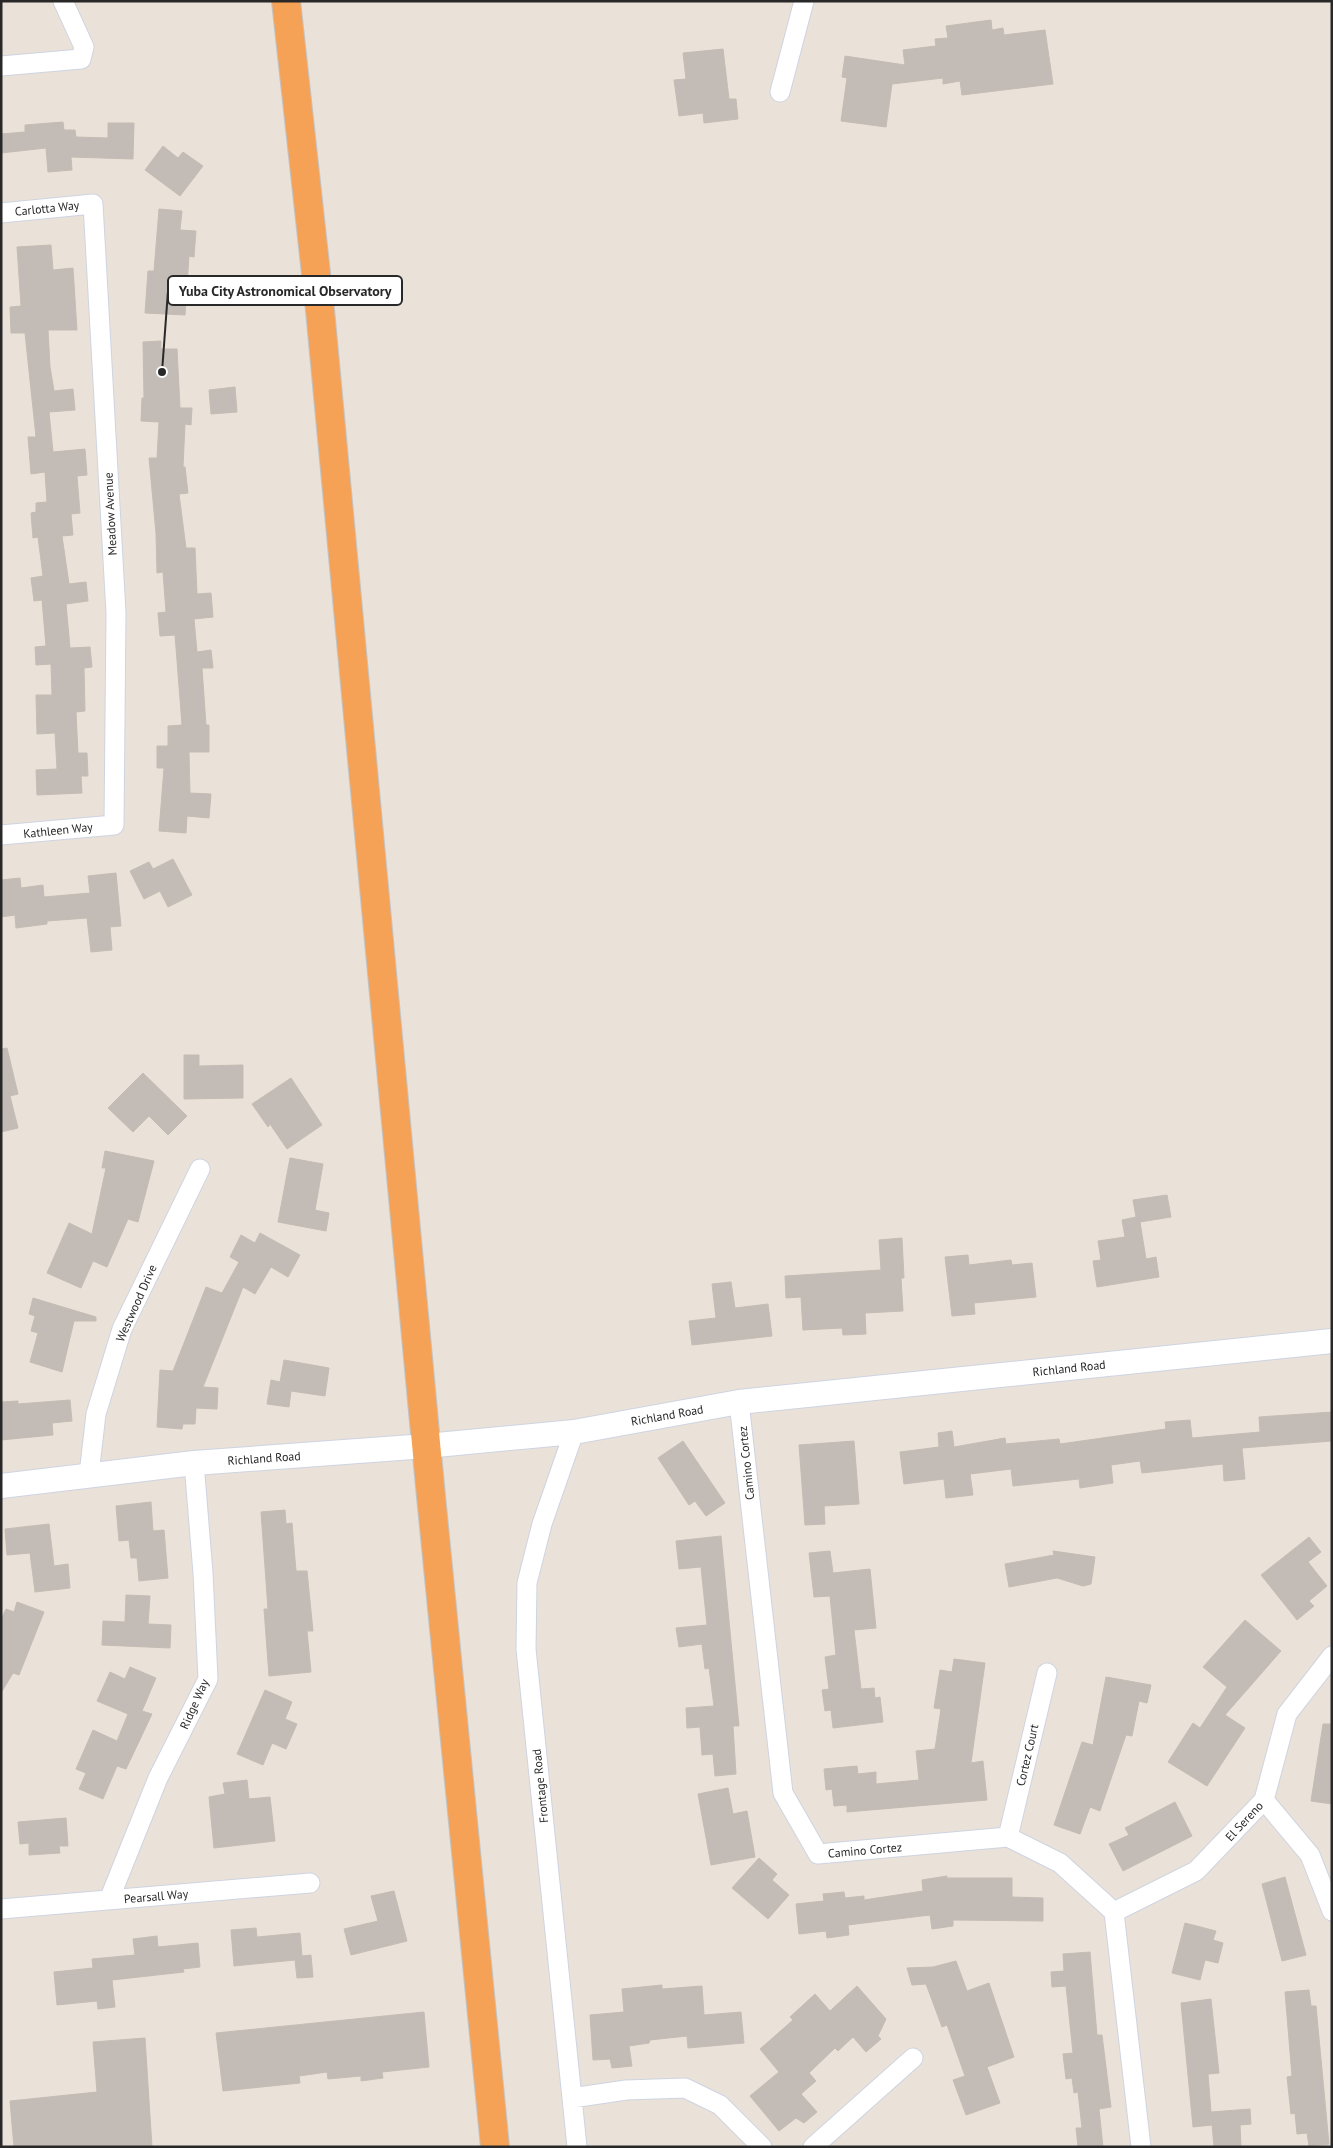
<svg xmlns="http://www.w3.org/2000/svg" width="1333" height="2148" font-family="'PT Sans',sans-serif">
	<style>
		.building { fill: #c3bbb6; stroke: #c5bdb3 }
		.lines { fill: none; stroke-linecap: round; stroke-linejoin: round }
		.minor-casing { stroke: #ced4e1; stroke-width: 21 }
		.tertiary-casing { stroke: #ced4e1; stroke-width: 26 }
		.trunk-casing { stroke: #c3c3c3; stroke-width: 30 }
		.minor { stroke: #fff; stroke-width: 19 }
		.tertiary { stroke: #fff; stroke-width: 24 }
		.trunk { stroke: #f6a256; stroke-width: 28 }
		.labels { text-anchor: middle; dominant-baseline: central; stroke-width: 5; stroke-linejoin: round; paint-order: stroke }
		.street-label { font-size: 12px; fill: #282828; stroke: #fff }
		.leader { fill: none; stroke: #282828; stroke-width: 2 }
		.callout-dot { fill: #282828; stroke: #fff; stroke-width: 2 }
		.callout { fill: #fff; stroke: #282828; stroke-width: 2 }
		.callout-label { font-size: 14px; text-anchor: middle; font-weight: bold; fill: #282828 }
	</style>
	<rect width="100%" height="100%" fill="#eae1d9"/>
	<path class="building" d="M991,20L992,30L1003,28L1004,35L1045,30L1053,84L962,95L960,81L943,84V78L892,84L886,127L841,121L847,78L842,77L845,56L905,65L903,50L936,46L935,39L948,38L946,26Z
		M723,49L729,99H736L738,119L704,123L703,113L679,116L674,80L686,79L683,53Z
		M63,122L64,130H75L76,137L108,138V123H134L133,159L71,157L72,170L48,172L46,148L1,153V134L25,132V125Z
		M163,146L178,158L183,152L203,166L180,196L145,170Z
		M159,209L182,211L180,230L196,231L194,257L189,256L185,315L145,313L148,271H154Z
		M51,245L53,270L73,268L77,330H48L50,367L54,391L73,389L75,410L49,412L53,452L85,449L87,475L77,476L80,513L71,514L73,535L62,536L69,584L86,582L88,601L66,604L70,648L90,647L92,667L84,668L85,711L76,712L78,753H87L88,776H81L82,793L37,795L36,770L57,769L55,733L37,734L36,695H52L51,664L36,665L35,647L46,646L42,600L34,601L31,578L43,576L38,537L33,538L31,513L36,512V503L47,502L45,472L31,474L28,437H36L25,333H11L10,307L21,306L17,247Z
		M161,341V349H177L180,408H192L191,425L185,424L183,467H185L188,493L179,494L186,548H195L197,594L211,593L213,617L194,619L197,652L211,650L213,668H202L206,725H209V752H189L190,793L211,794L209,818L187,816L186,833L159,831L164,768H157V746H168V726L182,725L175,635L160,636L158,613L166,612L163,572L157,573L156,533L149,458H157L159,422L141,421L142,398H144L143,342Z
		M235,387L237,412L211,414L209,390Z
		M173,859L192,895L168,907L160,891L144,899L130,871L149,862L153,869Z
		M116,873L121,926L110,927L112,950L91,952L87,918L47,921V924L16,928L15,915L1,917V880L20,878L21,888L43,885L44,897L90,893L88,876Z
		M7,1048L18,1094L10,1096L18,1128L1,1132V1049Z
		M184,1055H199V1066L243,1065V1098L184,1099Z
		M143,1073L187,1116L168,1135L149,1116L133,1132L108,1108Z
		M291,1078L322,1125L287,1149L270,1124L268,1127L252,1104Z
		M105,1151L154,1161L138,1222L128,1219L107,1267L93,1261L81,1288L47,1273L69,1223L92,1234L106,1168H102Z
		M290,1158L323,1164L315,1210L329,1213L326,1231L278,1222Z
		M1167,1195L1171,1217L1140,1222L1146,1259L1156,1257L1159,1277L1097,1287L1093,1261L1101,1260L1098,1241L1125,1237L1122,1220L1136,1217L1133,1200Z
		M260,1233L300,1255L288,1277L271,1267L255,1294L243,1287L203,1387L218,1388L217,1409L196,1408L195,1424H183L182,1429L157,1427L160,1370L173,1371L206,1287L222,1293L239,1262L230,1257L241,1235L255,1243Z
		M902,1238L904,1278H901L903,1311L865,1313L866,1334L843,1335L842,1328L803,1330L801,1297L786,1298L785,1276L881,1270L879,1240Z
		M968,1255L969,1265L1011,1260L1012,1265L1032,1263L1036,1297L974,1303L975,1314L952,1316L945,1257Z
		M731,1282L735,1308L768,1304L772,1336L692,1345L689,1321L716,1318L712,1284Z
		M33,1298L96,1317V1321H74L62,1372L30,1362L38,1333L31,1331L35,1316L29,1314Z
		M284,1360L329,1368L325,1396L291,1391L289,1407L267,1404L271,1380L280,1382Z
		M70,1400L72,1421L52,1423L53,1435L1,1440V1402L18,1401V1404Z
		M1332,1412V1441L1242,1448L1245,1479L1224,1481L1223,1464L1142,1473L1140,1461L1111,1465L1113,1483L1080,1488L1079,1479L1013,1486L1011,1469L970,1474L973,1495L946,1498L944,1479L904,1484L900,1452L939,1447L938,1433L952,1431L954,1447L1005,1438L1006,1444L1059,1439L1060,1444L1166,1429L1165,1422L1190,1420L1192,1438L1260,1432L1259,1417Z
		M683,1441L725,1503L706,1516L695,1501L689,1505L658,1458Z
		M854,1441L859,1504L824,1506L825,1524L805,1525L799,1445Z
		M151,1502L153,1531L164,1530L168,1578L139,1581L137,1558H131L129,1540L119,1541L116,1506Z
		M285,1510L286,1524L292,1523L296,1571H307L313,1631H307L311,1672L269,1676L264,1609H268L261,1512Z
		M49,1524L54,1566L68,1564L70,1588L35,1592L30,1553L7,1555L5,1529Z
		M721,1536L739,1726H733L736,1774L715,1776L713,1754L702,1755L700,1727L687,1728L686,1708L714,1706L709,1668L705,1669L702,1644L679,1647L676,1628L707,1625L701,1567L679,1569L676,1541Z
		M1309,1537L1321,1552L1308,1562L1327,1586L1309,1601L1314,1606L1297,1620L1261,1575Z
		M830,1551L833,1573L870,1569L876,1628L854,1630L861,1689L874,1688L875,1698L880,1697L883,1722L833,1728L831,1710L825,1711L822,1690L829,1689L825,1657L836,1655L830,1596L814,1597L809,1553Z
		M1053,1551L1095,1557L1091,1584L1083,1586L1057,1578L1009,1587L1005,1564L1054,1555Z
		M126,1595L150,1596L148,1624L171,1625L170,1648L102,1645L103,1621L125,1622Z
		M17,1602L44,1612L19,1675L13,1673L1,1693V1620L6,1609L14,1612Z
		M1245,1620L1281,1651L1225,1715L1245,1728L1207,1786L1168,1762L1193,1723L1200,1728L1227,1687L1203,1667Z
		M954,1659L985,1663L971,1763L983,1761L987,1800L847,1812V1805L834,1806L832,1789L826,1790L824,1769L857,1766L858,1774L876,1772V1784L919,1780L916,1751L935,1749L941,1709L934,1708L940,1670L952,1672Z
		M130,1667L156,1678L142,1711L152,1714L126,1769L117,1766L103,1799L79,1789L86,1773L76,1769L93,1730L117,1741L128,1714L97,1701L110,1672L125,1679Z
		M1106,1677L1151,1685L1147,1703L1139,1701L1132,1736L1126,1735L1100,1811L1090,1807L1080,1834L1054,1825L1082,1742L1093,1745Z
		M265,1690L292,1702L285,1719L297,1724L286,1749L272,1743L263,1765L237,1754Z
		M1323,1724H1332V1804L1311,1801Z
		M247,1780L249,1799L270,1797L275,1841L214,1848L209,1797L225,1794L223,1783Z
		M728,1788L733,1814L747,1811L755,1857L711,1865L698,1794Z
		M1175,1802L1192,1836L1123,1871L1109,1844L1129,1835L1125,1828Z
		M66,1818L68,1846H59L60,1853L29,1855V1843L20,1844L18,1822Z
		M759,1858L777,1874L772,1880L789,1895L768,1919L732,1888Z
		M947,1876V1878H1012V1897L1043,1898V1921L953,1920V1926L932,1929L930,1915L848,1925L849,1935L827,1938L826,1931L799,1934L796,1904L824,1901L823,1894L844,1892L845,1898L864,1896V1900L923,1891L922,1880Z
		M1285,1877L1306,1955L1282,1961L1262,1884Z
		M394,1891L407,1941L351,1955L344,1929L378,1921L371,1896Z
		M1185,1923L1216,1931L1213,1940L1223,1943L1218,1963L1205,1960L1200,1980L1172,1973Z
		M256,1928L257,1937L300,1933L302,1956L311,1955L313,1977L297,1978L295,1960L234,1966L231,1930Z
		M157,1936L158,1947L198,1943L200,1967L183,1969L184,1972L112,1980L115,2007L98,2009L97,2001L57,2005L54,1972L93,1968L92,1959L135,1955L133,1939Z
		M1090,1952L1097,2035H1102L1111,2107L1099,2109L1103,2147H1078L1076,2128H1082L1078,2092L1074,2093L1072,2078L1066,2079L1063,2054L1073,2053L1066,1986L1052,1987L1051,1972L1064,1971L1063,1954Z
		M956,1961L967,1991L989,1983L1014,2057L987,2067L1000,2103L966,2115L953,2080L965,2076L947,2025L942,2027L926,1984L912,1985L907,1968L933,1967Z
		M662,1985V1989L702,1986L704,2015L741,2012L744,2043L688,2048L687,2036L650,2040L649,2043L629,2046L632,2066L612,2068L610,2059L593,2060L590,2015L624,2012L622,1989Z
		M857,1986L886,2019L878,2036L881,2039L866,2052L853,2037L838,2051L835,2048L809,2073L816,2081L801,2094L817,2112L804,2123L796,2118L779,2131L750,2096L779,2072L760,2049L793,2020L790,2017L815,1994L830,2011Z
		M1309,1990L1311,2006H1316L1329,2144L1309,2146L1307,2133L1297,2134L1295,2113L1291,2114L1287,2077L1292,2076L1285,1992Z
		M1211,1999L1219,2073L1208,2074L1212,2125L1193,2127L1181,2003Z
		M424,2012L429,2067L382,2072L383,2078L361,2081V2076L328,2079L327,2072L299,2076L300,2083L223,2091L216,2033Z
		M145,2038L152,2147H14L10,2101L97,2092L93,2042Z
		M1250,2109L1251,2124L1240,2125L1241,2147H1214L1211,2112Z"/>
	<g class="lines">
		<defs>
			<path id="minor" d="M1,66L81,59L84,47L63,1
				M780,92L804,1
				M1,213L93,204L116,613L114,825L1,835
				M739,1402L783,1793L818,1854L1008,1837L1060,1863L1114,1912L1141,2147
				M574,1432L542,1524L527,1583L526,1649L577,2147
				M89,1474L96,1414L122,1329L200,1169
				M1264,1800L1310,1855L1332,1911
				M1008,1837L1047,1673
				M109,1900L158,1778L208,1679L203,1573L194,1463
				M1,1909L310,1883
				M1114,1912L1196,1871L1264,1800L1287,1714L1332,1656
				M572,2098L626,2090L685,2088L720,2105L762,2147
				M813,2147L913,2058"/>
			<path id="tertiary" d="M1,1486L194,1463L426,1446L574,1432L739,1402L1332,1341"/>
			<path id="trunk" d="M286,1L320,310L430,1486L495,2147"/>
		</defs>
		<use href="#minor" class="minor-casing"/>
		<use href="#tertiary" class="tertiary-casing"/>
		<use href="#trunk" class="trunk-casing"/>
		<use href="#minor" class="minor"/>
		<use href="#tertiary" class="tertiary"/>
		<use href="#trunk" class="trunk"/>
	</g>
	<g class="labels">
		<g class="street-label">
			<text transform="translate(47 208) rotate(-6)">Carlotta Way</text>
			<text transform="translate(110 514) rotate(-93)">Meadow Avenue</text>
			<text transform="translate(58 830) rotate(-6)">Kathleen Way</text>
			<text transform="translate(136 1303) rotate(-66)">Westwood Drive</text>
			<text transform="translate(1069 1368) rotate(-6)">Richland Road</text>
			<text transform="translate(667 1415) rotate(-10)">Richland Road</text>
			<text transform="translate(264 1458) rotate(-4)">Richland Road</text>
			<text transform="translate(746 1463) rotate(-96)">Camino Cortez</text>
			<text transform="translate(194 1704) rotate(-66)">Ridge Way</text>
			<text transform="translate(1027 1755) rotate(-77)">Cortez Court</text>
			<text transform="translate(540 1786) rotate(-96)">Frontage Road</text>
			<text transform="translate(1244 1821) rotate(-47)">El Sereno</text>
			<text transform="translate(865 1850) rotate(-5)">Camino Cortez</text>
			<text transform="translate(156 1896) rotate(-5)">Pearsall Way</text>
		</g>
	</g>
	<path class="leader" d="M162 372L168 291"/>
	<circle class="callout-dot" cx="162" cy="372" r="5"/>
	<rect class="callout" x="168" y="276" width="234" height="29" rx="5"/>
	<g class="callout-label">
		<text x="285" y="296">Yuba City Astronomical Observatory</text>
	</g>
	<rect width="1333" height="2148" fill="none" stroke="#282828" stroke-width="5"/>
</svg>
